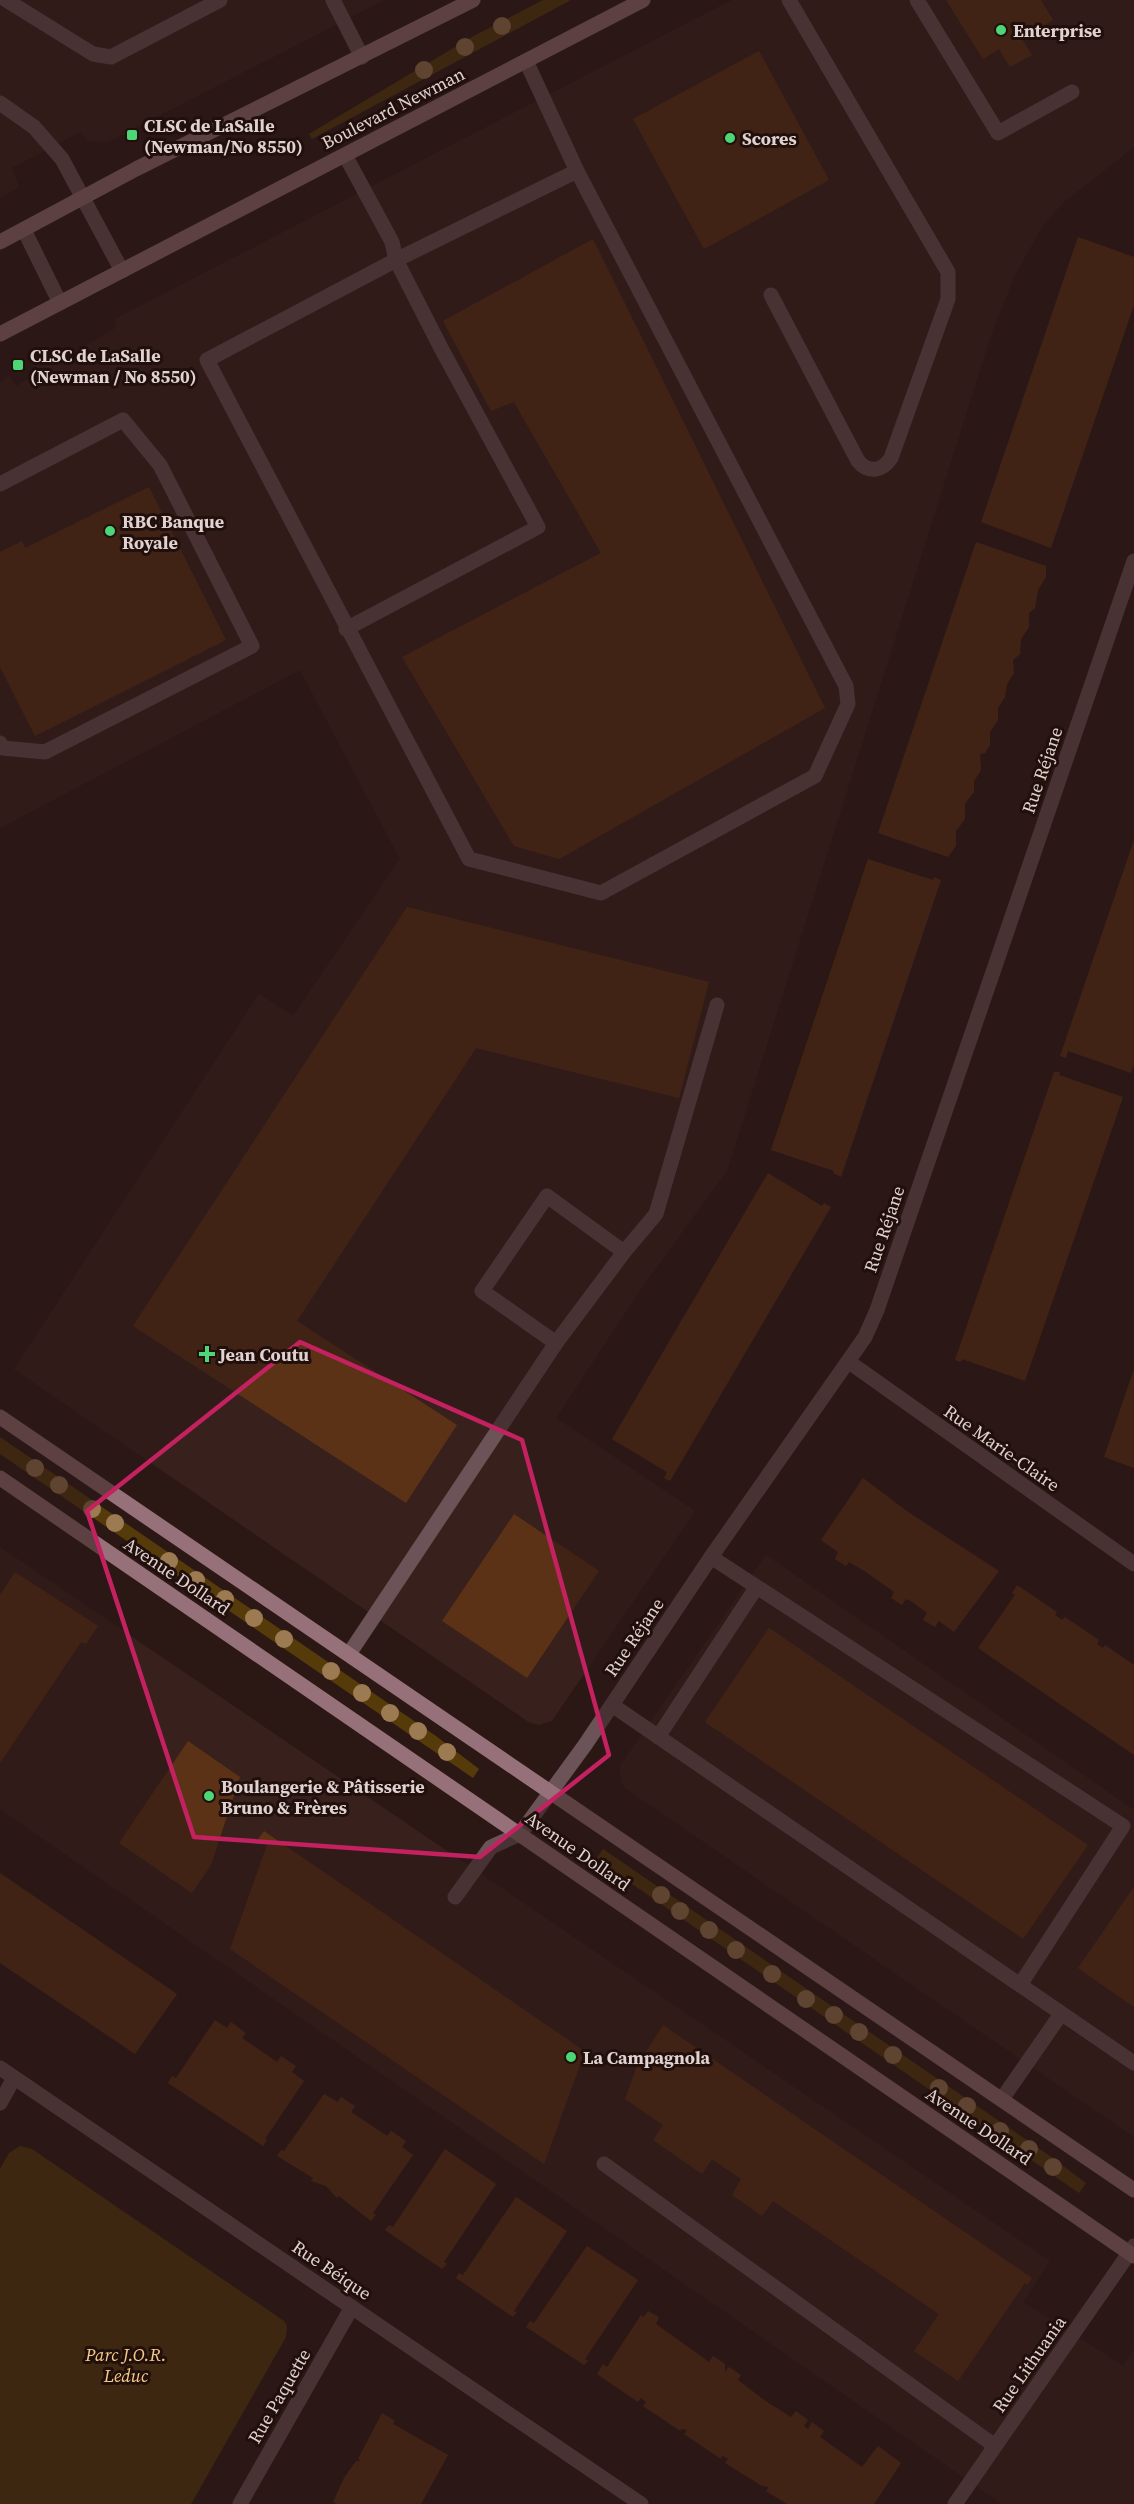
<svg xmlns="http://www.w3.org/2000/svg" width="1134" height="2504" font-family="'Source Serif 4',serif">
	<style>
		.built { fill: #38201d }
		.green { fill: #563b0a }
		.building { fill: #5b3216 }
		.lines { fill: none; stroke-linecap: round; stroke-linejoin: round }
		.service { stroke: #6b5358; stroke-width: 15 }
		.minor { stroke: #6b5358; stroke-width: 15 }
		.secondary { stroke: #977179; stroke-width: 15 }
		.tree { fill: #9c7a52 }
		.marked { fill: none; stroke: #c42161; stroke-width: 4.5; stroke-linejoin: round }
		.poi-dot { fill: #4dd676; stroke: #210f0c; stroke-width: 2 }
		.labels { text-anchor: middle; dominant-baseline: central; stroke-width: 6; stroke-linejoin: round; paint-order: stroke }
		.poi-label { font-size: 18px; font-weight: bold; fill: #e0d2d0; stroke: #210f0c; text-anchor: start }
		.street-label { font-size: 18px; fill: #e0d2d0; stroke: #210f0c }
		.park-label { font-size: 18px; font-style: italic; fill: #f8ca84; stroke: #210f0c }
	</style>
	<rect width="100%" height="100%" fill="#2b1815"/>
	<path class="built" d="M0,0H384L108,142L89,141L80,132L12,168L19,187L0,198Z
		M732,0H1134V147L1064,202L1043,225L1015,275L991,335L727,1171L647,1280L556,1418L695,1511L552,1721L539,1725L530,1723L14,1369L259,994L293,1016L400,859L300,670L0,828V382L9,376L16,386L37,374L30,362L40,359L50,362L57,358L59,361L114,329L116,319L119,317Z
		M0,1547L1050,2261L1023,2302L1123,2366L1134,2350V2504H1002L0,1809Z
		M766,1555L1134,1810V2137L625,1788L621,1782L620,1766Z"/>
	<path class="green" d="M543,0H571L312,139L309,134L472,37Z
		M0,1437L436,1736L479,1769L473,1778L0,1454Z
		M603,1849L1047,2154L1086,2183L1079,2193L596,1859Z
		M20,2146L32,2149L284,2321L287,2326L286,2337L191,2504H0V2169L9,2153Z"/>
	<path class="building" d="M946,0H1041L1053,20L1022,39L1032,55L1010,67L999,49L983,59Z
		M759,51L829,180L704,249L633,119Z
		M1078,237L1134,257V305L1051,548L981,522Z
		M593,239L825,708L559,859L514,846L402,657L601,553L514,402L491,411L443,321Z
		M149,487L226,640L35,736L0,667V552L22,541L25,548Z
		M976,542L1046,566V577L1038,590L1035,608L1029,613V627L1021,639L1020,654L1013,660L1014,673L1007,684L1005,697L998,708V720L990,732V745L985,753L980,754L981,770L974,781V792L965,804V819L956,831V846L948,857L878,833Z
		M1134,840V1065L1131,1073L1068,1051L1066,1058L1060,1056Z
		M868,859L933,880L934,877L941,880L841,1177L833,1173L834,1171L771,1150Z
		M407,907L709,982L679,1098L476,1048L297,1321L457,1425L406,1503L133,1326Z
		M1054,1072H1060L1059,1075L1123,1097L1025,1381L962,1359L961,1362L955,1360Z
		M768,1173L822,1206L824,1203L831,1207L670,1481L664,1478L667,1472L612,1439Z
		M1134,1369V1468L1104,1457Z
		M863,1478L908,1512L999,1571L954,1632L939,1621L935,1627L923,1620L927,1613L911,1601L906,1599L902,1605L891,1598L894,1592L866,1572L849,1562L846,1566L835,1559L838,1552L821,1540Z
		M514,1514L599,1571L527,1678L442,1621Z
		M15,1572L98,1626L86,1644L81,1642L0,1763V1595Z
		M1017,1585L1057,1612L1055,1615L1062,1620L1065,1617L1099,1640L1097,1644L1103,1648L1105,1645L1134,1665V1755L978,1648L1015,1595L1012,1593Z
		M769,1628L1088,1845L1023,1939L705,1722Z
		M188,1741L240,1777L211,1865L192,1893L119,1843Z
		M264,1831L593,2057L588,2065L581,2062L544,2164L230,1949L267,1845L258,1839Z
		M0,1873L177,1994L135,2054L0,1963Z
		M1134,1887V2007L1078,1968Z
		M215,2020L227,2028L231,2022L246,2033L242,2038L277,2062L281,2056L296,2066L292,2072L304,2081L265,2139L267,2140L263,2146L168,2083L172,2076L176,2078Z
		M663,2025L1032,2278L1027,2285L1025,2283L958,2381L914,2351L939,2314L773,2201L762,2216L732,2195L741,2179L712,2159L702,2174L653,2140L663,2125L625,2099L637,2066Z
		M324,2094L338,2102L341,2097L355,2106L351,2112L387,2136L391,2131L406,2141L402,2147L413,2155L373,2213L376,2215L371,2221L339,2196L337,2198L326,2186L311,2181L313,2178L277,2156L281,2150L284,2151Z
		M445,2149L496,2184L444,2262L447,2264L442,2269L385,2230L389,2225L393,2227Z
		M516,2197L567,2231L514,2311L517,2312L513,2317L456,2278L459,2273L463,2275Z
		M587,2246L638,2280L585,2359L588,2361L584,2365L526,2327L530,2321L534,2323Z
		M648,2311L659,2317L656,2324L709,2362L713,2356L725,2364V2372L729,2367L741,2375L738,2380L764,2400L791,2417L796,2411L808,2420L804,2426L808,2429L812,2422L824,2431L820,2437L862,2467L878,2446L901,2463L874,2504H787L766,2491L769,2487L762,2486L725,2463L728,2459L725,2457L722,2456L721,2459L684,2434L687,2431L684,2429L679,2430L643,2406L646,2402L641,2398L638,2402L597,2374L603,2364L607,2367L641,2315L644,2317Z
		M382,2413L395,2421L393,2424L448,2455L421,2504H336L333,2502L344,2478L356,2461H361L358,2459Z"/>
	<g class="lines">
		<path class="service" d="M6,0L93,54L111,57L220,0
			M333,0L362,57
			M917,0L998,133L1072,92
			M526,61L577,171L846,686L848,704L815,776L601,893L469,859L207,360L396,260L577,171
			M0,103L34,127L62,159L122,271
			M345,155L392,242L396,260L441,348L538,527L346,629
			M24,230L60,303
			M771,295L858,461C868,473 882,472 891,458L948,299V272L789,0
			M0,484L123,420L160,465L252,646L45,752L3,748L0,743
			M624,1252L656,1214L717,1005
			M349,1654L556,1343L624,1252L547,1196L482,1291L556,1343
			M612,1705L1020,1985L1123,1826L711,1557
			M658,1737L756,1588
			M455,1897L491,1847L520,1834
			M1020,1985L1134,2063
			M1002,2099L1061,2014
			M604,2164L995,2446"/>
		<path class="minor" d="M849,1362L1134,1564
			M520,1834L585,1745L711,1557L865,1337L877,1310L1134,561
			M0,2068L641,2504
			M0,2103L14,2078
			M240,2504L352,2307
			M955,2504L1134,2246"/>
		<path class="secondary" d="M0,242L136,169L473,0
			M0,334L643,0
			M0,1417L1134,2190
			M0,1478L1134,2256"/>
	</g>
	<g class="tree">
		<circle cx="502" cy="26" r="9"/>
		<circle cx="465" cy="47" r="9"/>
		<circle cx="424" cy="70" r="9"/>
		<circle cx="35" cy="1468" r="9"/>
		<circle cx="59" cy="1485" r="9"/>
		<circle cx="92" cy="1509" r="9"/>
		<circle cx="115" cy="1523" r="9"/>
		<circle cx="169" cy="1561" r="9"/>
		<circle cx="196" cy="1580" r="9"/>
		<circle cx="225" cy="1599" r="9"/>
		<circle cx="254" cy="1618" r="9"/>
		<circle cx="284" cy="1639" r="9"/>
		<circle cx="331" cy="1671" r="9"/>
		<circle cx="362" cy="1693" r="9"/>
		<circle cx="390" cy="1713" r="9"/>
		<circle cx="418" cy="1731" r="9"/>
		<circle cx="447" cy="1752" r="9"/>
		<circle cx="661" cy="1895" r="9"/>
		<circle cx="680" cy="1911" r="9"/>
		<circle cx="709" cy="1930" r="9"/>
		<circle cx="736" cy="1950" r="9"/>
		<circle cx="772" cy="1974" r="9"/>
		<circle cx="806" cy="1999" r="9"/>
		<circle cx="834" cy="2015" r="9"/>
		<circle cx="859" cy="2032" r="9"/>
		<circle cx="893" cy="2055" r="9"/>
		<circle cx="939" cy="2088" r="9"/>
		<circle cx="967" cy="2106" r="9"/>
		<circle cx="1000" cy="2131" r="9"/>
		<circle cx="1029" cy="2149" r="9"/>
		<circle cx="1053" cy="2167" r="9"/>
	</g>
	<path d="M0 0H1134V2504H0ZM300,1342L522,1440L609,1755L480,1857L194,1837L87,1511Z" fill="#2b1815" fill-opacity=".55" fill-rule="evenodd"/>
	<path class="marked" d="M300,1342L522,1440L609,1755L480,1857L194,1837L87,1511Z"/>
	<g class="poi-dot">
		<circle cx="1001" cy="30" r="6"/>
		<rect x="126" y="129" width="12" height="12" rx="3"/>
		<circle cx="730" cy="138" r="6"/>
		<rect x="12" y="359" width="12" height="12" rx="3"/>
		<circle cx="110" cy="531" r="6"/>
		<path d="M204 1345h6v6h6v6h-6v6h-6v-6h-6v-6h6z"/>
		<circle cx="209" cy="1796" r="6"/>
		<circle cx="571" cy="2057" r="6"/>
	</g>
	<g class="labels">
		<g class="poi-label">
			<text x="1013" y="30">Enterprise</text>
			<text x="144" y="125">CLSC de LaSalle<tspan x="144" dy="21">(Newman/No 8550)</tspan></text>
			<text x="742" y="138">Scores</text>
			<text x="30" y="355">CLSC de LaSalle<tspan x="30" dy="21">(Newman / No 8550)</tspan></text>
			<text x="122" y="521">RBC Banque<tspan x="122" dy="21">Royale</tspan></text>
			<text x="219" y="1354">Jean Coutu</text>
			<text x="221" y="1786">Boulangerie &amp; Pâtisserie<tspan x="221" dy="21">Bruno &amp; Frères</tspan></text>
			<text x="583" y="2057">La Campagnola</text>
		</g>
		<g class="street-label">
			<text transform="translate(393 108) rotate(-27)">Boulevard Newman</text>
			<text transform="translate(1042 770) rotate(-71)">Rue Réjane</text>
			<text transform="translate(884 1229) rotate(-71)">Rue Réjane</text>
			<text transform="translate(1002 1448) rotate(35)">Rue Marie-Claire</text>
			<text transform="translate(177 1576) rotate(34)">Avenue Dollard</text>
			<text transform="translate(634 1637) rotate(-56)">Rue Réjane</text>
			<text transform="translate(578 1851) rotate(35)">Avenue Dollard</text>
			<text transform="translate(979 2126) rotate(34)">Avenue Dollard</text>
			<text transform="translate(332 2270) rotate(34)">Rue Béique</text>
			<text transform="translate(1029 2364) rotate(-55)">Rue Lithuania</text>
			<text transform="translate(279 2396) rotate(-60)">Rue Paquette</text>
		</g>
		<g class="park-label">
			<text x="126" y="2354">Parc J.O.R.<tspan x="126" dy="21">Leduc</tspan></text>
		</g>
	</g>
</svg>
